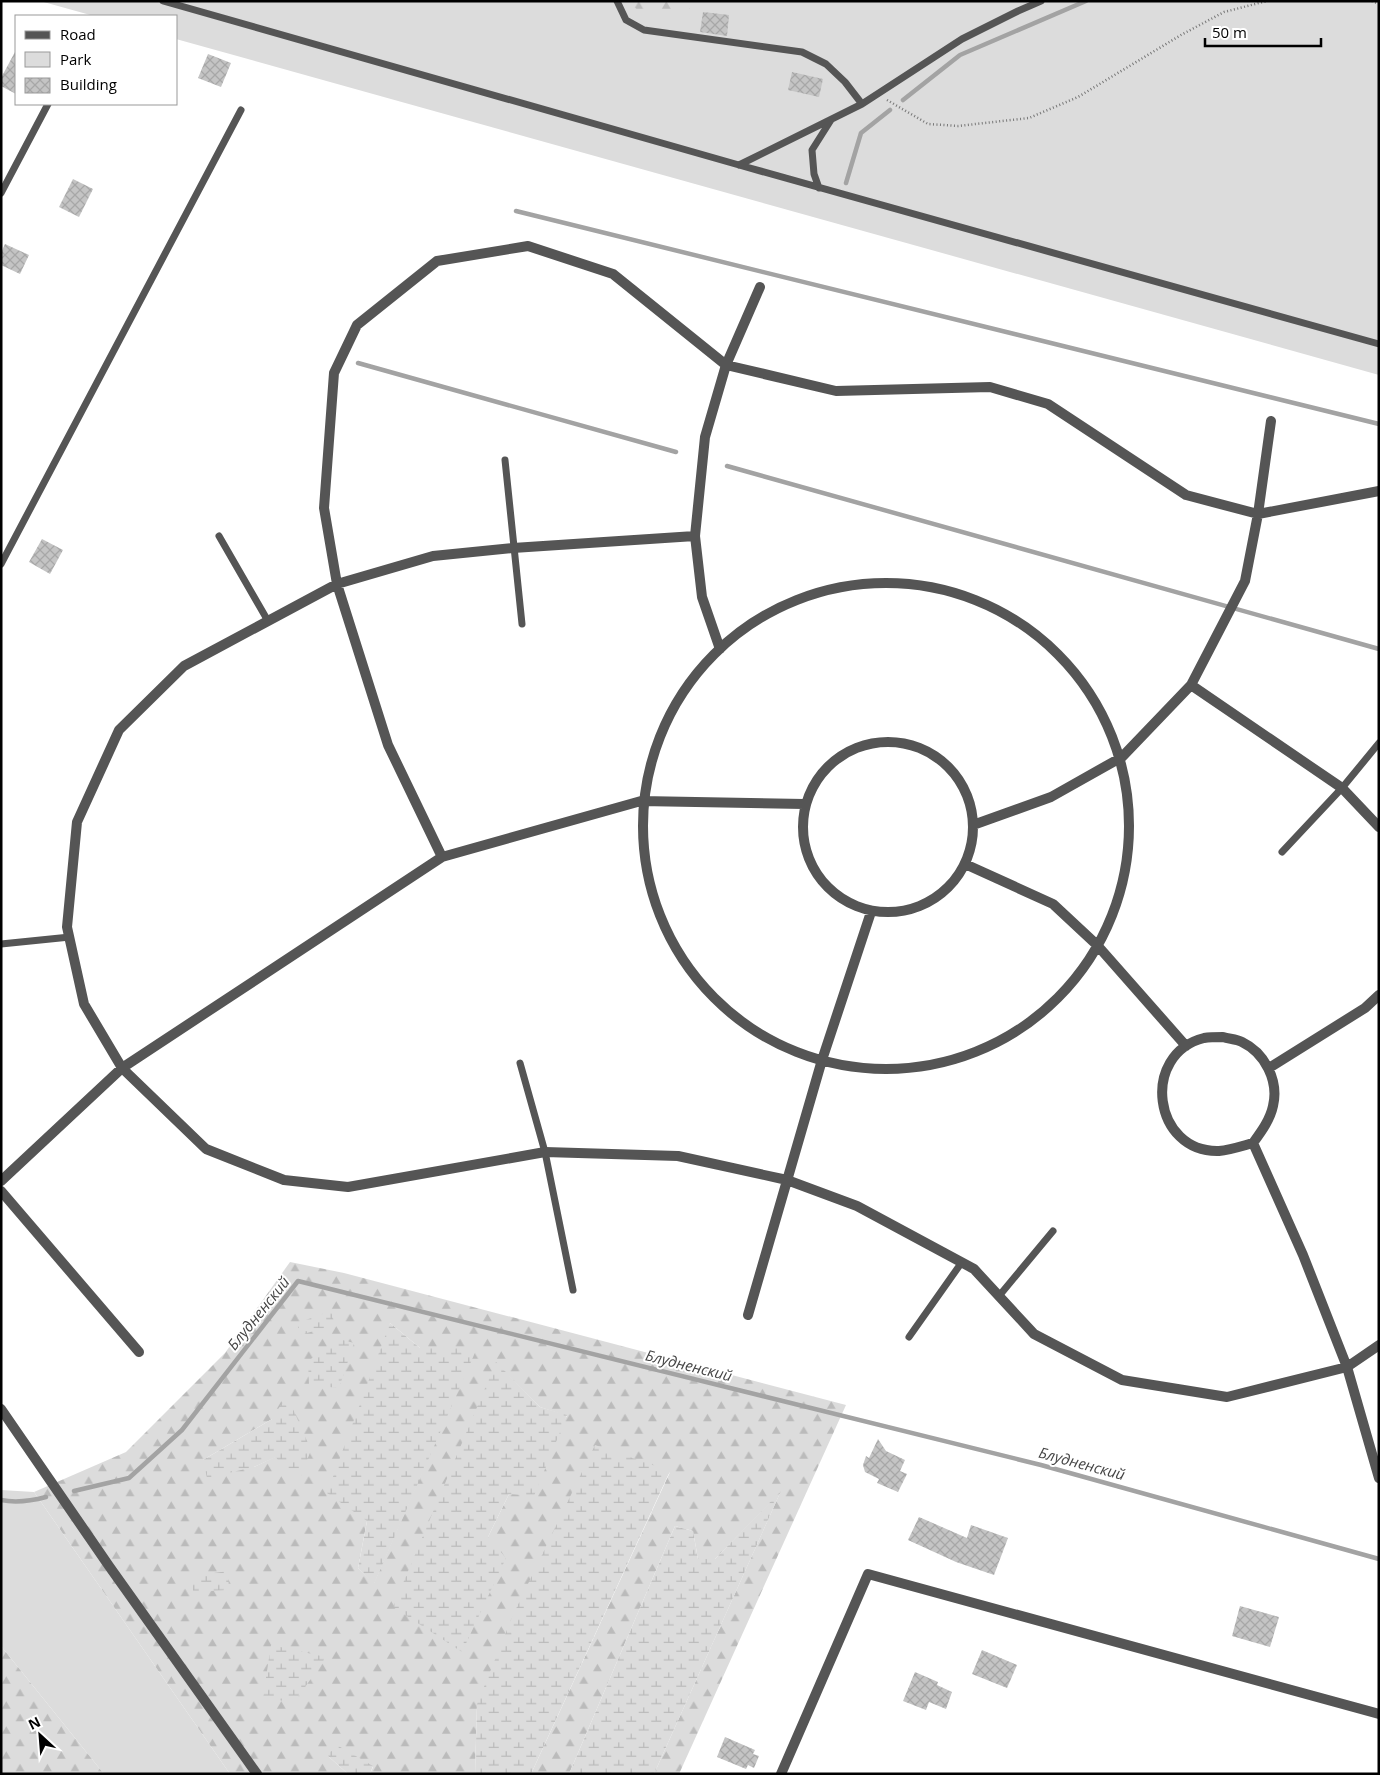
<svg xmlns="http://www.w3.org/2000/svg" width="1380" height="1775" font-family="'Open Sans',sans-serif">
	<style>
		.green { fill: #dcdcdc }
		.forest { fill: url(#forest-firs); fill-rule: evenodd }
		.wetland { fill: url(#wetland-marsh) }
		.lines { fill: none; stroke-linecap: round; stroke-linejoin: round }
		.stream { stroke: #a3a3a3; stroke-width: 4.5 }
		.building { fill: url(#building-cross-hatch) }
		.path { stroke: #777; stroke-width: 2.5; stroke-dasharray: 1 2.5; stroke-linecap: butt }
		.lane { stroke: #555; stroke-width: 7 }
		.street { stroke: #555; stroke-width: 10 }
		.labels { text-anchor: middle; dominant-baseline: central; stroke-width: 4; stroke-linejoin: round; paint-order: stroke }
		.water-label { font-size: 15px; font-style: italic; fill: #444; stroke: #fff }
	</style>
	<defs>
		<pattern id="forest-firs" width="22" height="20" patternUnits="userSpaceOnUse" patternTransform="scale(1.25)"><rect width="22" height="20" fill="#dcdcdc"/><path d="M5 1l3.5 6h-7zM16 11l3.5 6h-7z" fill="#bbb"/></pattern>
		<pattern id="wetland-marsh" width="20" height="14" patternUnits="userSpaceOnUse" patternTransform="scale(1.25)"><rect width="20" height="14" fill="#dcdcdc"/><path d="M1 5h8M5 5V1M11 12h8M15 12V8" fill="none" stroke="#bbb"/></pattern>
		<pattern id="building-cross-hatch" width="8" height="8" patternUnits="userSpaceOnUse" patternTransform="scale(1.25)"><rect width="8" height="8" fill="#c4c4c4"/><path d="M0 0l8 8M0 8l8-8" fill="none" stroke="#a7a7a7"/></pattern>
	</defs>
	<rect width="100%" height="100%" fill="#fff"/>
	<path class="green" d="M40,1H1379V375L176,39V16H94Z
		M1,1490L34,1492L230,1774H104L1,1646Z"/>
	<path class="forest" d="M629,1H682L690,9L643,14L630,4Z
		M290,1262L344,1273L846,1405L679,1774H654L780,1493L715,1559H698L693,1531L675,1526L569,1774H531L670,1472L477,1704L475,1774H370L373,1767L328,1756L348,1774H230L34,1492L126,1452L225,1353ZM390,1323L420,1348H476L374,1583L358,1568L367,1521ZM496,1363L540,1407L567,1416L509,1494L488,1537ZM272,1419L277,1456L254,1467L203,1460Z
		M1,1646L104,1774H1Z"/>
	<path class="wetland" d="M331,1311L335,1325L300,1335L297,1323Z
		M390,1323L420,1348H477L374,1584L358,1568L367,1521L327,1493Z
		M339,1339L354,1343L339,1388L309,1385L308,1361Z
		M496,1362L540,1407L567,1415L534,1496L509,1494L488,1537L506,1558L462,1652L393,1607Z
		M282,1403L293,1409L311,1450L301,1476L287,1474L276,1457L254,1467L207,1478L203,1460L272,1419Z
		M595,1445L670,1471L531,1774H475L477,1704L513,1615Z
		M781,1491L654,1774H569L675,1526L693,1531L698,1559H715Z
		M228,1571L229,1590L193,1592V1576Z
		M271,1645L326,1657L294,1703L263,1697Z
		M335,1744L373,1766L370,1774H348L328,1756Z"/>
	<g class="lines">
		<path class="stream" d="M903,100L960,55L1086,1
			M846,183L861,133L890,110
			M516,211L1379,424
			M358,363L676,452
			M727,466L1379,649
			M74,1491L129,1478L182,1430L298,1281L1041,1465L1379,1559
			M1,1500C16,1503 31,1501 46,1497"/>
	</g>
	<path class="building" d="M703,12L729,15L727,36L700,32Z
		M16,50V94L1,86V78Z
		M208,54L231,63L221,87L198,78Z
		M792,72L823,79L819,97L788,90Z
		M73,179L93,189L79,217L59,207Z
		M5,244L29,255L20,274L1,265V253Z
		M42,539L63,550L50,574L29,562Z
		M878,1439L886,1451L905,1460L900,1471L907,1474L898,1492L877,1483L879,1479L865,1472L863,1465L866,1456L869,1458Z
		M919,1517L967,1538L971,1525L1008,1538L994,1575L956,1562L908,1540Z
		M1240,1606L1279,1617L1270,1647L1232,1636Z
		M982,1650L1017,1665L1007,1688L972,1674Z
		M915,1672L938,1682L937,1685L952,1692L946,1709L929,1702L926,1710L903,1701Z
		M725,1737L755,1750L753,1754L759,1756L754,1768L748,1765L746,1769L717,1757Z"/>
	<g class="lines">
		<path class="path" d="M1372,1L1379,4
			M887,100L928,124L958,126L1029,118L1078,97L1181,35L1224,12L1267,1"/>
		<path class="lane" d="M163,1L739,165L1379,344
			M617,1L626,20L644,30L802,52L826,64L845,82L862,104
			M739,165L862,104L962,39L1018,11L1041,1
			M819,188L814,174L812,150L831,120
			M1,193L48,104
			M505,460L522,624
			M219,536L268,621
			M1,564L241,110
			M1282,852L1342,788L1379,743
			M1,944L70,937
			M520,1063L545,1152L573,1290
			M999,1296L1053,1231
			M909,1337L962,1262"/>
		<path class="street" d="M695,536L513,548L433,556L337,584L184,666L119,730L77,822L67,927L84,1004L122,1068L206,1149L284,1180L348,1187L545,1152L678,1156L787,1180L857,1206L974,1269L1034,1334L1122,1380L1227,1397L1347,1367L1379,1345
			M643 826a243 243 0 1 1 486 0a243 243 0 1 1-486 0Z
			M720,649L702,597L695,536L705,437L726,365L760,287
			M1191,685L1342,788L1379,827
			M803 827a85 85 0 1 1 170 0a85 85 0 1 1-170 0Z
			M973,825L1051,797L1122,757L1191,685L1245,581L1258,514L1271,421
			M442,857L388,745L337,584L324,508L334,373L357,325L437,261L528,246L613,274L726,365L836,391L990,387L1048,404L1186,495L1258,514L1379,491
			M965,864L1053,904L1097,945L1186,1046
			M1223,1037C1229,1039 1236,1039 1242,1042C1265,1053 1279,1081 1273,1106C1270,1120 1261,1132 1253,1143C1242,1146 1230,1150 1219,1151C1153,1153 1140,1054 1204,1038C1210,1037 1217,1037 1223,1037Z
			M1269,1068L1365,1008L1379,995
			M1253,1143L1303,1255L1347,1367L1379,1478
			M1,1181L122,1068L442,857L641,801L804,804
			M1,1191L139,1352
			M748,1315L822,1060L871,912
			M1,1409L109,1566L257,1774
			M781,1774L868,1574L1379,1714"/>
	</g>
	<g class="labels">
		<g class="water-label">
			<text transform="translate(258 1313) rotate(-51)">Блудненский</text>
			<text transform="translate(689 1365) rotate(14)">Блудненский</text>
			<text transform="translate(1082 1463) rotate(15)">Блудненский</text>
		</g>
	</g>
	<rect width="1380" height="1775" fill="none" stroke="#000000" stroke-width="5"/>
	<rect x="15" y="15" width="162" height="90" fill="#ffffff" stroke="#999999"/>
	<rect x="25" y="31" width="25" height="8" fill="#555555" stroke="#999999"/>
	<text x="60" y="40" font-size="15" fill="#000000">Road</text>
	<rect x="25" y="52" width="25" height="15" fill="#dcdcdc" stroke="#999999"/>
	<text x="60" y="65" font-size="15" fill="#000000">Park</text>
	<rect x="25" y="78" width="25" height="15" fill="url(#building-cross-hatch)" stroke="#999999"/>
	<text x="60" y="90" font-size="15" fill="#000000">Building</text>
	<g transform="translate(40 1735) rotate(334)" stroke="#ffffff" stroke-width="4" paint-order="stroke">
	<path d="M0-4L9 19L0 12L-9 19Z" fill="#000000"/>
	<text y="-8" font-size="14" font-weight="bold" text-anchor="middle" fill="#000000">N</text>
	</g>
	<path d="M1205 38v8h116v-8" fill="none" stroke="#000000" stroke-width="2.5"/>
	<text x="1212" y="38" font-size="15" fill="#000000" stroke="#ffffff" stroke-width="4" paint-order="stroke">50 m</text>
</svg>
